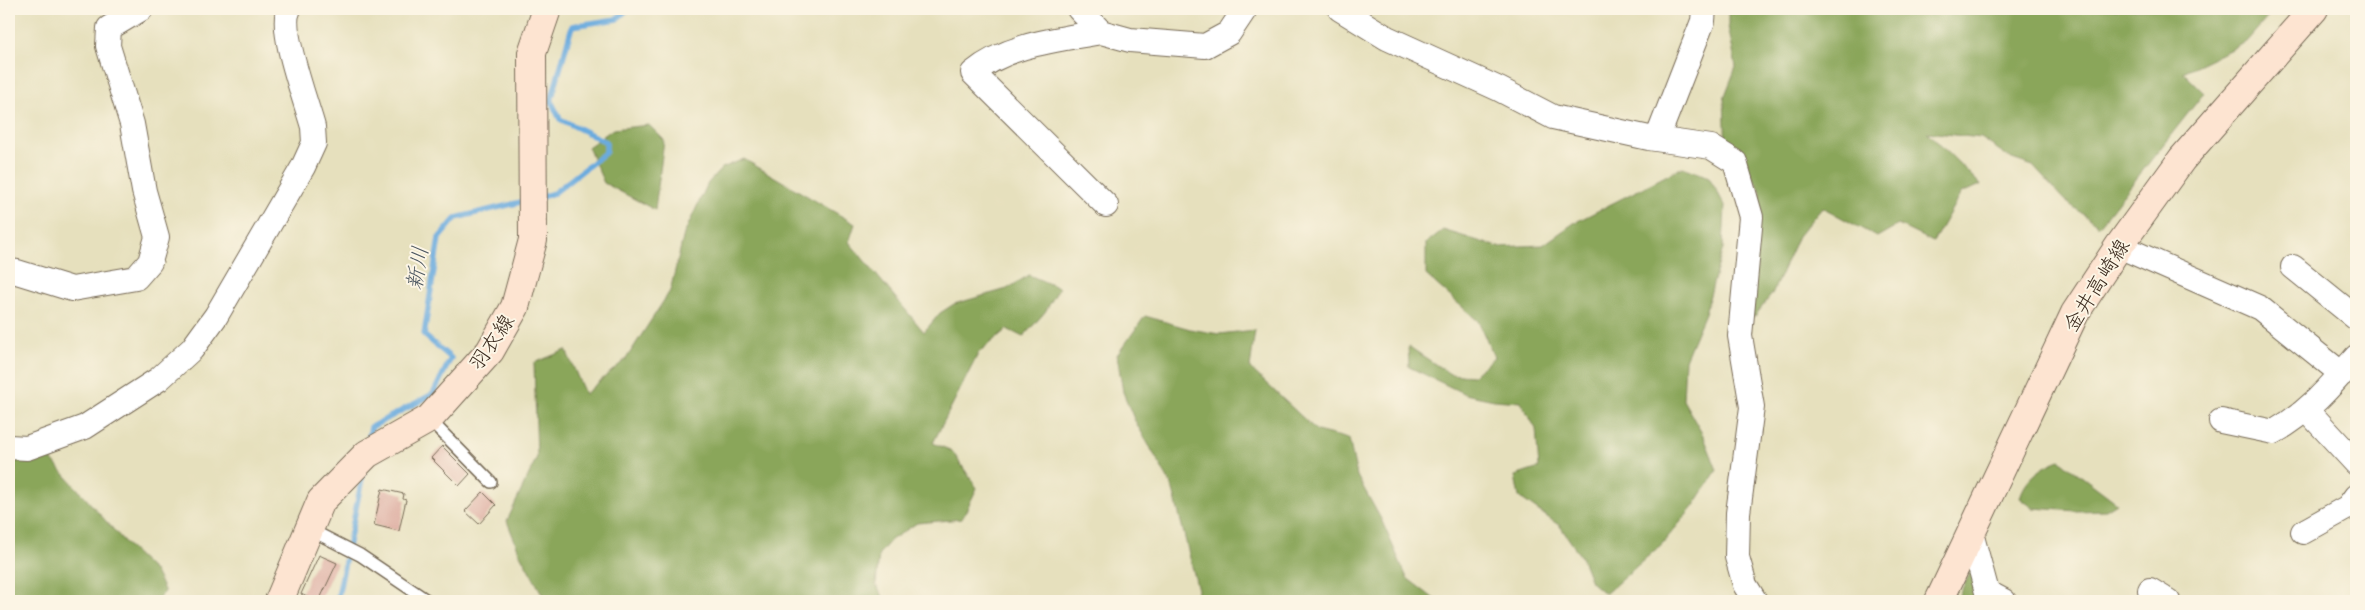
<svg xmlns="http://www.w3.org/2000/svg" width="2365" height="610" font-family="Itim,'Klee One',sans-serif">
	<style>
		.forest { fill: #8aa65a; stroke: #62683c }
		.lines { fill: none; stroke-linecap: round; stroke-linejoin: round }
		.stream { stroke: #6babde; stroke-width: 5.5 }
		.building { fill: #d79e93 }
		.lane-casing { stroke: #776a56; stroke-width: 14 }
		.street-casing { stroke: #776a56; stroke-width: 26 }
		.secondary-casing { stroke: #776a56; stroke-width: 30 }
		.lane { stroke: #fff; stroke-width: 11 }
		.street { stroke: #fff; stroke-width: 24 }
		.secondary { stroke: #fde4d1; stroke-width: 28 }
		.labels { text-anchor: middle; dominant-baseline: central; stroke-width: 4; stroke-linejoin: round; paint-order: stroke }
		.street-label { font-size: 21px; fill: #3b2a1e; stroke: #fcf5e5 }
		.water-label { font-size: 22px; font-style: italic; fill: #4c5761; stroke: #fcf5e5 }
	</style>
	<rect width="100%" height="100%" fill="#fcf5e5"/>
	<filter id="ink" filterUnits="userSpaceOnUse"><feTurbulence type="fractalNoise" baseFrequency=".02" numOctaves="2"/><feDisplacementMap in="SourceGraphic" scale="10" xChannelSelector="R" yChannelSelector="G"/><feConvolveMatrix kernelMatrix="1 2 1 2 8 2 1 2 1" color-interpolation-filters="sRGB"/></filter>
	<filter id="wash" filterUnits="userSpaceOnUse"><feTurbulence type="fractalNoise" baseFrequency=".0096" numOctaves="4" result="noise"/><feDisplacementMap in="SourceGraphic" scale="20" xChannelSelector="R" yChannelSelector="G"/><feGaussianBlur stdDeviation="1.12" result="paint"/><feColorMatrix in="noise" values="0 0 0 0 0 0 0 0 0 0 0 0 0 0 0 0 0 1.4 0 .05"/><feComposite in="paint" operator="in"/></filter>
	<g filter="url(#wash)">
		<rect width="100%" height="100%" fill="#e6e0bd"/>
		<path class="forest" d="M1728,9H2275L2246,42L2183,72L2204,93L2099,226L2064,200L2033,166L2012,159L1981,138L1927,132L1981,185L1961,193L1933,242L1898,225L1877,237L1822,207L1798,236L1772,294L1755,316H1746L1753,241L1761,192L1746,164L1726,152L1724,98L1736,67L1728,26Z
			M649,125L664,140L655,210L604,183L588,147L613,129Z
			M744,159L855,224L849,242L924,332L940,313L954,304L1007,289L1029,275L1059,288L1045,312L1023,337L1007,329L979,352L933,443L952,451L977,488L962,519L917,523L891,540L879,554L876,585L886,601H546L520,554L507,521L537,457L534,363L566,350L585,394L626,359L670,291L684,234L708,183L722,168Z
			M1683,167L1709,177L1725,206L1723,248L1705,313L1685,360L1683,400L1704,437L1717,470L1693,507L1662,544L1605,594L1591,582L1581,557L1560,526L1519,497L1515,476L1539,468L1536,429L1521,402L1494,400L1465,394L1409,367L1408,346L1450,374L1473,376L1494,357L1478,321L1426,275V243L1443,230L1498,247L1543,245L1574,223Z
			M1145,316L1190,329L1219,334L1255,330L1250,368L1317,431L1349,439L1357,476L1381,519L1407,578L1437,601H1195L1198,590L1172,486L1134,419L1123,392L1117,355Z
			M42,449L129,547L155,572L165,592L156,601H9V461H18Z
			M2060,460L2117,503L2106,510L2077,511L2033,508L2020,498C2024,480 2042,466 2060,460Z
			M1977,559L1990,601H1956Z"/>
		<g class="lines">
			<path class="stream" d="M541,197L554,193L606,152V142L560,119L551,101L572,26L617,19L628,9
				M368,442L371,427L433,394L451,358L424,335L439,238L456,218L525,201
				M337,601L363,474"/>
		</g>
		<g id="blocks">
			<path class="building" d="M442,446L470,474L459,486L431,458Z
				M382,489L404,494L403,499L406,500L399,531L374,525Z
				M483,492L496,505L479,524L465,511Z
				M319,555L337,563L319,601H315L301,594Z"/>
		</g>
	</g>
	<g filter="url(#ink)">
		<use href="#blocks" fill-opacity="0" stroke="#776a56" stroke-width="1"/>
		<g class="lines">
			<defs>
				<path id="lane" d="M429,419L491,482
					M309,529L360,555L428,601"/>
				<path id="street" d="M1079,9L1101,32L1130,40L1205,46L1229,33L1245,9
					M1340,9L1387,38L1499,89L1553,117L1649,138L1711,147L1735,162L1751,217L1740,336L1752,407L1738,513L1737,557L1745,585L1755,601
					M1101,32C1057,40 1008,44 973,73L1106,205
					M1657,139L1703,21L1704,9
					M2119,246L2260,308L2342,374
					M2293,267L2356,318
					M9,271L17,272L72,289L136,278L150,262L157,237L144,191L132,124L108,46L109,28L141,9
					M2307,410L2356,463
					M2221,421L2274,432C2309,412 2330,387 2356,357
					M9,447L27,448L85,427L159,379L192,349L216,316L303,167L314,143L313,127C307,104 278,28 289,9
					M2303,532L2348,507L2356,496
					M1971,533L1987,592L2004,601
					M2150,590L2168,601"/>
				<path id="secondary" d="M279,601L321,501L367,454L429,419L490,351L515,307L533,240L532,53L547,9
					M1939,601L2075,313L2119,246L2182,159L2314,9"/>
			</defs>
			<use href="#lane" class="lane-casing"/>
			<use href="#street" class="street-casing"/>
			<use href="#secondary" class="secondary-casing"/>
			<use href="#lane" class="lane"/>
			<use href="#street" class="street"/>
			<use href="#secondary" class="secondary"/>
		</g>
	</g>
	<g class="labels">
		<g class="street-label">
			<text transform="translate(2096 285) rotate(-58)">金井高崎線</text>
			<text transform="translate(491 342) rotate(-56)">羽衣線</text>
		</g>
		<g class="water-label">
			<text transform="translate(417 268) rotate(-81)">新川</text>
		</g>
	</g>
	<rect width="2365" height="610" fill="none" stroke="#fcf5e5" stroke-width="30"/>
</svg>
